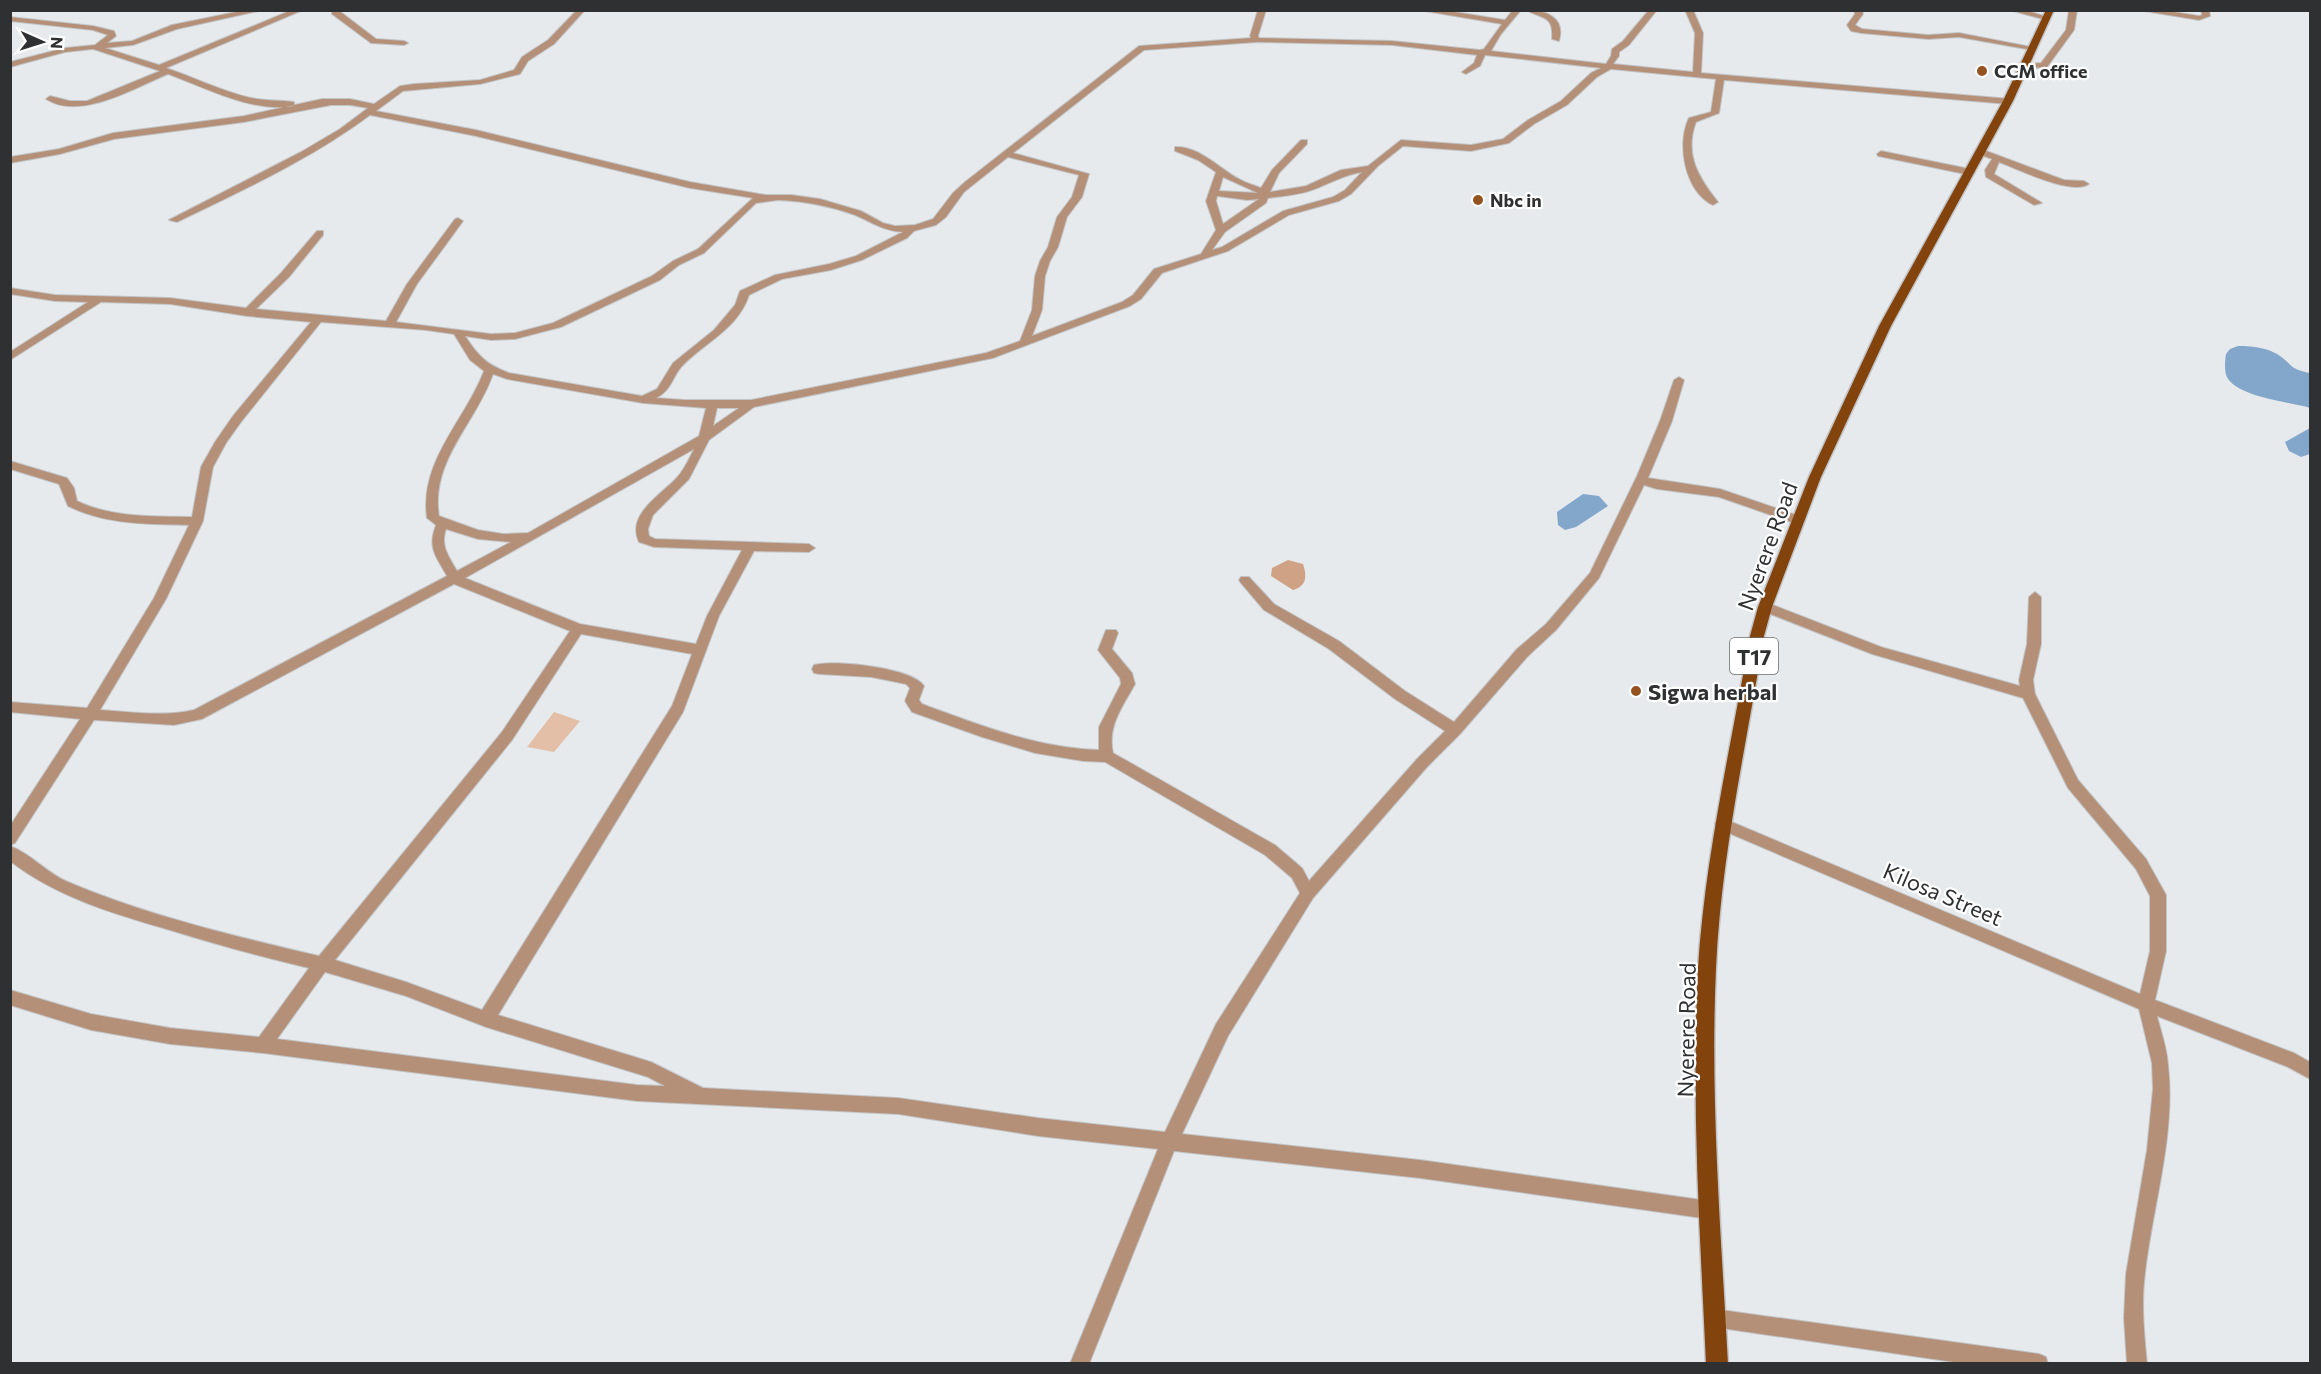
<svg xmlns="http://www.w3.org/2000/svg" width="2321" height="1374" font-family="Commissioner,sans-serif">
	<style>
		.green { fill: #e4bfa8 }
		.forest { fill: #cfa286 }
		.water { fill: #83a6cb }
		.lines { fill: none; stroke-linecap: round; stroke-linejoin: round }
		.minor-casing { stroke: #c2c5c7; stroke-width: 2 }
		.primary-casing { stroke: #c2c5c7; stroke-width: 3 }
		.minor { fill: #b59078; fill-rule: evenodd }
		.primary { fill: #83430d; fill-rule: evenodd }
		.poi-dot { fill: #955321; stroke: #fff; stroke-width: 2 }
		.labels { text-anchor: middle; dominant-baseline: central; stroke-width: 4.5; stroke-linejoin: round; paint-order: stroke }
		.far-poi-label { font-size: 18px; font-weight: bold; fill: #2f3031; stroke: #fff; text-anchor: start }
		.shield { fill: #fff; stroke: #6d6e6f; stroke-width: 1.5 }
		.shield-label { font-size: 21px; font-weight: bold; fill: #2f3031 }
		.street-label { font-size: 22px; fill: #2f3031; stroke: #fff }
		.poi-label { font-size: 22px; font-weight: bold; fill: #2f3031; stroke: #fff; text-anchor: start }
	</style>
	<rect width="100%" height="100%" fill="#e7eaed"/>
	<path class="green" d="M554,712L580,721L554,752L527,747Z"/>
	<path class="forest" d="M1288,560L1303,564C1307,576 1307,586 1293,590L1271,576L1272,568Z"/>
	<path class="water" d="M2238,346C2251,346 2265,347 2277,354C2293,364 2288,369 2310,373V408C2290,402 2237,397 2227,377C2224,371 2225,361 2226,354L2230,349Z
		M2310,428V454L2301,457L2289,451L2285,442Z
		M1583,494L1599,496L1608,506L1576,527L1565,530L1558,525L1557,512Z"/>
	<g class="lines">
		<defs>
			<path id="minor" d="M246,10H263L177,29L133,45L105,48L159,65L292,10H303L166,68C193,77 219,90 247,97C263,101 278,100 294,102V106C251,113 207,88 168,74C134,88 80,121 46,99L50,96L70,101H87L160,71L93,49L65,52L10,67V62L65,48L95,45L108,35L93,30L10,21V17L93,26L114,31L116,36L107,43L132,41L172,25Z
				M332,10H338L376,39L404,41L408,43L404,45L371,43L332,14Z
				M577,10H585L554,44L528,61L520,74L480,84L403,91L376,111L476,130L690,182L766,195H791L820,199L861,211L883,223L895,226L915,225L933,219L953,193L965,182L1139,46L1251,38L1250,36L1258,10H1266L1258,36L1259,38L1392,41L1480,50L1484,49L1502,24L1419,10H1442L1505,20L1513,10H1521L1501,34L1491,51L1606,64L1611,56L1612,49L1623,41L1649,10H1657L1629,45L1619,52V56L1613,64L1693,72L1695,33L1685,10H1693L1703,33L1701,73L2011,99L2012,101L2008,104L1724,80L1719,113L1696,122C1684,154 1698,177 1718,202L1713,205C1685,192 1676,144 1689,118L1711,112L1716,79L1611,69L1597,77L1567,105L1534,124L1509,143L1471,151L1403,146L1378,166L1351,194L1339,201L1289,215L1228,251L1162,273L1141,299L1130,306L993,358L754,407L709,440L689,479L653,515L648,529L649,536L655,539L809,544L815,548L809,552L754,551L719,616L683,712L498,1015L651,1062L703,1088L898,1098L1038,1118L1165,1132L1216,1024L1300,893L1292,878L1265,855L1105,762L1083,761L1035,753L982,737L912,712L905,701L910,688L906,684L871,677L819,674L814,673L812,669L814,665C834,659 913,668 924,686L919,700L922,704C979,725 1037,748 1099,750V727L1121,684L1120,678L1098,650L1106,630H1116L1118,633L1112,649L1132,673L1135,684C1123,706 1107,726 1113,753L1275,845L1302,868L1309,881L1417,759L1445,731L1395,699L1329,649L1264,610L1241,583L1239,580L1241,577H1249L1274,604L1339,641L1405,691L1454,722L1517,649L1546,624L1590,573L1637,476L1660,421L1674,380L1679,377L1684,380L1672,421L1648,478L1720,489L1802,517L1804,520L1802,523H1794L1719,497L1657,489L1644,485L1599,578L1556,630L1527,657L1460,734L1427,767L1313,898L1228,1036L1182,1134L1420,1160L1709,1201L1715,1204L1718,1210L1715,1216L1709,1219L1420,1178L1174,1151L1089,1364H1070L1158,1149L1038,1136L898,1114L637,1101L263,1053L170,1044L91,1030L10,1005V990L91,1014L170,1028L259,1037L309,968C263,957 218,945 173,931C115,914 58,898 10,861V846C30,853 48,874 68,882C148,916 235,936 319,956L502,732L570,631L454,584L202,719L174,725L94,720L15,843L10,845V826L80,719L10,712V702L87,708L154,598L189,525C148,524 106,525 68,506L59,484L10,469V461L67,478L74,488L77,501C112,518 153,516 192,517L201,467L215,442L233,416L311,322L247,316L170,304L101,302L10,360V352L88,302L55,301L10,294V288L55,295L170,298L246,308L281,273L317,231H323V235L289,277L256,309L386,321L407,284L455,219L458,218L463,221L417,284L396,322L491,334L515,333L553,323L652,276L673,261L698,249L753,198L690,188L476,136L370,115C311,159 243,190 177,222L169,220L301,152L340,129L368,108L350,105H331L244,122L114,139L60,154L10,163V157L59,149L113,133L244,116L322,99H350L374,104L400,86L414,84L480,80L514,70L522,57L548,40ZM1257,42L1392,45L1477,55L1474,63L1462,72L1466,74L1480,66L1485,55L1601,68L1591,73L1561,101L1528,120L1503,139L1471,145L1401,140L1368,166L1341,170L1306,186L1270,192L1279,173L1307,144V140H1301L1272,170L1261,188C1254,185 1246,183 1239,179C1220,169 1198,145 1175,147V151L1198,160L1216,172L1206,201L1216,230L1201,254L1154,269L1133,295L1122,302L1032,336L1042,310L1045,276L1050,261L1058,247L1067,217L1082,197L1089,174L1013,153L1144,50ZM1008,157L1079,175L1072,197L1057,217L1048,247L1040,261L1035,276L1032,310L1020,341L986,353L751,400H685L656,398C672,390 672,377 682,366C705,342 738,329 749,295L782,279L831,270L862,260L907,238L914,231L936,225L946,217L964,192ZM1362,172L1345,190L1333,197L1283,211L1222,247L1212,250L1225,232L1266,203L1268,198C1283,196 1298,195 1312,190C1329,184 1343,175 1362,172ZM1223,177L1258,193L1219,191ZM1217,196L1247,200L1259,199L1223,224L1216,201ZM778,200C804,201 830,206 855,215C872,222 883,231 903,232L856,256L829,264L775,275L740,291L735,305L714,330L673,363L657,389L642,396L509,373C486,364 479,357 465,336L491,340L515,339L561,327L660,280L679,265L704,253L756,203ZM321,322L426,330L454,334L470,360L484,371C465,421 419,461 427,518L436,525C427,548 436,556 447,576L194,710C163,717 132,712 100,710L166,599L203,521L213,467L226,443L241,422ZM493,374L507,379L643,403L706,408L699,436L528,533L503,534L478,530L439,516C430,461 476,423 493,374ZM717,408H739L713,426ZM694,449C690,457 686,466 680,474C665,493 625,513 639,542L654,547L742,550L707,616L696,644L580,624L465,578ZM446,529L478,539L511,542L457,571C449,557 440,546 446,529ZM581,634L692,654L672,706L482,1010L406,982L335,960L512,740ZM325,972L406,996L486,1027L648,1077L665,1086L637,1085L277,1039Z
				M1526,10C1545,10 1566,17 1559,41L1552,39C1554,15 1542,19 1526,10Z
				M1854,10H1862L1863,14L1855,25L1862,29L1928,35L1959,33L2036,48L2032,50L1959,37L1928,39L1861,33L1851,31L1847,25L1855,14Z
				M2010,10H2025L2050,18L2046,20Z
				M2069,10H2077L2074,30L2047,67L2020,69V65L2041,63L2066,30Z
				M2138,10H2161L2199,16L2202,15L2201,10H2209L2210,16L2199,20Z
				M1981,149L2064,180L2084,181L2089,184C2072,196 2018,169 1999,162L1994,174L2042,203L2034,205L1986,177L1985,170L1992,159L1978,154L1977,152Z
				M1881,151L1970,169L1975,172L1970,175L1878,156L1877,154Z
				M2035,592L2041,597V644L2033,680L2035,694L2078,780L2146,859L2166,895V951L2155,1000L2294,1053L2310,1062V1079L2288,1067L2157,1016C2161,1032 2167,1048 2168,1065C2176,1134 2153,1204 2145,1273C2141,1303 2144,1333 2147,1364H2127L2124,1318L2126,1274L2147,1150L2153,1089L2152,1063L2139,1009L1717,828L1715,824L1717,820L1722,818L1727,820L2140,994L2150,951V896L2136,869L2068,788L2023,698L1872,654L1760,610L1759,607L1765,602L1881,647L2020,686L2019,680L2027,644L2029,597Z
				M1714,1309L2039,1354L2046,1357L2048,1364H1967L1714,1327L1707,1325L1705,1318L1707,1311Z"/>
			<path id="primary" d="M2046,10H2054L2013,101L1891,326L1821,477L1772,607L1764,636C1746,747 1721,856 1716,968C1710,1100 1721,1232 1728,1364H1706C1700,1232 1691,1100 1698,968C1705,856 1731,747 1750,636L1758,607L1809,477L1879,326L2003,101Z"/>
		</defs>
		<use href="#minor" class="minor-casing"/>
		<use href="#primary" class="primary-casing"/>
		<use href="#minor" class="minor"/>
		<use href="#primary" class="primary"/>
	</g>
	<g class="poi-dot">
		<circle cx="1982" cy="71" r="6"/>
		<circle cx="1478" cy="200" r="6"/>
		<circle cx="1636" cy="691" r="6"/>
	</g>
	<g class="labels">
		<g class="far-poi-label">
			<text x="1994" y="71">CCM office</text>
			<text x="1490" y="200">Nbc in</text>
		</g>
		<rect class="shield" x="1730" y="638" width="48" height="36" rx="4.5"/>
		<g class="shield-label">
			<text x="1754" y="656">T17</text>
		</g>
		<g class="street-label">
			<text transform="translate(1767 546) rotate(-70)">Nyerere Road</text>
			<text transform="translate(1943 894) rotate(23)">Kilosa Street</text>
			<text transform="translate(1686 1030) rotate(-89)">Nyerere Road</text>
		</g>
		<g class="poi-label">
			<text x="1648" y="691">Sigwa herbal</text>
		</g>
	</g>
	<rect width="2321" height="1374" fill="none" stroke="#2f3031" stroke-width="24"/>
	<g transform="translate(42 42) rotate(93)" stroke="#ffffff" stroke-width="4.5" paint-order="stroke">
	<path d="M0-4.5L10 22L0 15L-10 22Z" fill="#2f3031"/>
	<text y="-9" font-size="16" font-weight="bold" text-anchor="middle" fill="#2f3031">N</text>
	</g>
</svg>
